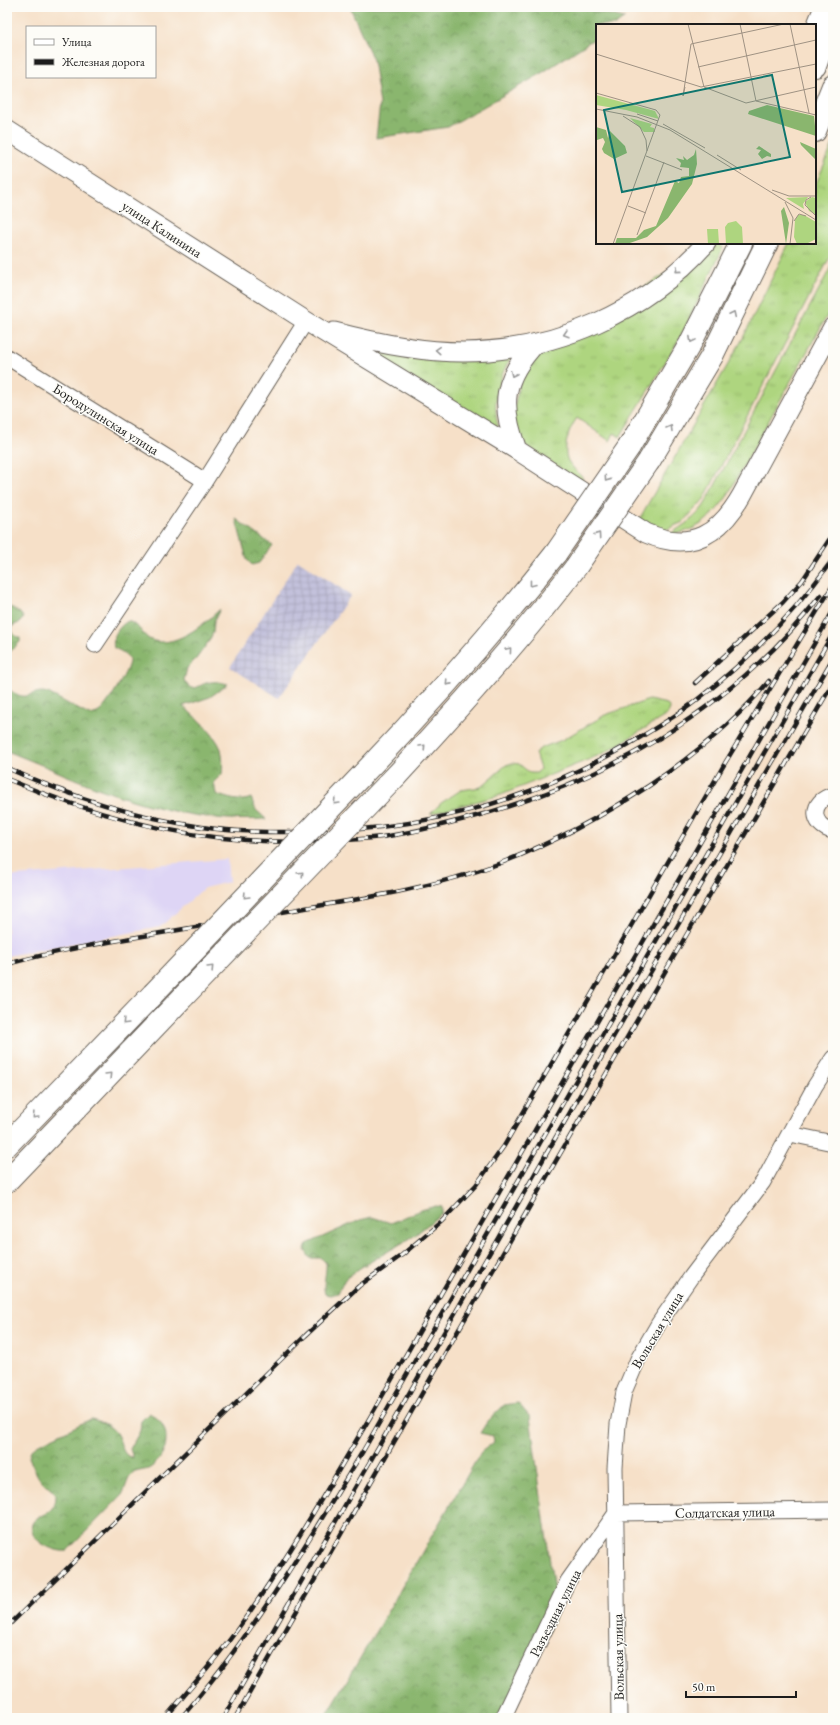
<svg xmlns="http://www.w3.org/2000/svg" width="840" height="1725" font-family="'EB Garamond',serif">
	<style>
		.built { fill: #ded5f5 }
		.industrial { fill: url(#industrial-grid) }
		.grass { fill: url(#grass-tufts); stroke: #65784e }
		.forest { fill: url(#forest-crowns); stroke: #536945 }
		.lines { fill: none; stroke-linecap: round; stroke-linejoin: round }
		.minor-casing { stroke: #686158; stroke-width: 17 }
		.major-casing { stroke: #686158; stroke-width: 21 }
		.highway-casing { stroke: #686158; stroke-width: 24 }
		.minor { stroke: #fff; stroke-width: 15 }
		.major { stroke: #fff; stroke-width: 19 }
		.highway { stroke: #fff; stroke-width: 22 }
		.rail-casing { stroke: #1c1c1c; stroke-width: 4.5 }
		.rail { stroke: #fdfcf7; stroke-width: 3; stroke-dasharray: 9; stroke-linecap: butt }
		.highway-bridge-casing { stroke: #686158; stroke-width: 24; stroke-linecap: butt }
		.highway-bridge { stroke: #fff; stroke-width: 22 }
		.oneway { stroke: #999 }
		.labels { text-anchor: middle; dominant-baseline: central; stroke-width: 3; stroke-linejoin: round; paint-order: stroke }
		.street-label { font-size: 14px; fill: #1c1c1c; stroke: #fdfcf7 }
		.inset-road { fill: none; stroke: #9f9283; stroke-width: 1 }
		.view { fill: #0f766e; fill-opacity: 0.15; stroke: #0f766e; stroke-width: 2 }
		.inset-edge { fill: none; stroke: #1c1c1c; stroke-width: 2 }
	</style>
	<defs>
		<pattern id="industrial-grid" width="8" height="8" patternUnits="userSpaceOnUse"><rect width="8" height="8" fill="#c3c1db"/><path d="M0 4h8M4 0v8" fill="none" stroke="#a7a5bb"/></pattern>
		<pattern id="grass-tufts" width="24" height="20" patternUnits="userSpaceOnUse"><rect width="24" height="20" fill="#aed57f"/><path d="M3 7l-1-3M5 7V3M7 7l1-3M15 17l-1-3M17 17v-4M19 17l1-3" fill="none" stroke="#95b66d"/></pattern>
		<pattern id="forest-crowns" width="20" height="18" patternUnits="userSpaceOnUse"><rect width="20" height="18" fill="#8ab66e"/><path d="M2 6a3 3 0 1 1 6 0M12 15a3 3 0 1 1 6 0" fill="none" stroke="#70935a"/></pattern>
	</defs>
	<rect width="100%" height="100%" fill="#fdfcf7"/>
	<filter id="ink" filterUnits="userSpaceOnUse"><feTurbulence type="fractalNoise" baseFrequency=".025" numOctaves="2"/><feDisplacementMap in="SourceGraphic" scale="8" xChannelSelector="R" yChannelSelector="G"/><feConvolveMatrix kernelMatrix="1 2 1 2 8 2 1 2 1" color-interpolation-filters="sRGB"/></filter>
	<filter id="wash" filterUnits="userSpaceOnUse"><feTurbulence type="fractalNoise" baseFrequency=".012" numOctaves="4" result="noise"/><feDisplacementMap in="SourceGraphic" scale="16" xChannelSelector="R" yChannelSelector="G"/><feGaussianBlur stdDeviation="0.9" result="paint"/><feColorMatrix in="noise" values="0 0 0 0 0 0 0 0 0 0 0 0 0 0 0 0 0 1.4 0 .05"/><feComposite in="paint" operator="in"/></filter>
	<g filter="url(#wash)">
		<rect width="100%" height="100%" fill="#f6e0c8"/>
		<path class="built" d="M227,859L229,882L204,888L160,927L7,956V875L16,876Z"/>
		<path class="industrial" d="M298,560L351,595L279,698L230,667Z"/>
		<path class="grass" d="M833,144V251L704,499L683,522L663,531L637,523L742,340L789,243H815V186Z
			M715,243H718L723,248L680,338L620,437L614,433L610,441L577,418C569,429 562,448 568,461C572,467 578,473 583,478L580,482L519,441L511,421L522,372L541,351Z
			M833,263V305L726,498C710,519 697,532 670,534C684,525 696,518 705,504Z
			M361,347L512,356C497,379 491,406 500,433Z
			M649,700L667,704L670,709L667,715L604,753L590,759L501,795L430,814L441,803L461,790L481,787L506,765L512,763L519,764L530,773H537L540,769L535,753L541,748L562,740L605,715Z"/>
		<path class="forest" d="M350,7H576L625,18L615,25H597V37L537,76L448,127L376,138L380,104L373,60Z
			M236,519L272,545L259,563L252,565L247,560Z
			M7,605L20,613L24,618L19,623L12,626L11,630L14,635L20,638V642L7,655Z
			M220,609L214,621L213,633L209,641L196,659L187,668L184,680C193,697 199,682 212,682C217,681 223,683 228,684L210,697L183,706C195,717 215,733 221,749C223,756 223,767 222,774L214,782L216,794C226,798 241,803 251,798L256,810L266,819C191,824 117,798 49,768C35,762 21,757 7,751V688C30,706 29,688 48,693L89,715C95,714 99,713 103,708C109,702 131,667 129,659C127,654 119,650 114,648C111,637 119,626 128,621C131,622 134,624 136,626C141,629 144,636 149,639C172,651 205,624 220,609Z
			M436,1206L442,1207V1213L414,1236L360,1268L345,1279L338,1293L331,1295L325,1294C322,1285 327,1273 326,1263L321,1258H310L305,1250L307,1244L360,1220L372,1217L391,1223L421,1210Z
			M518,1403L530,1417L557,1613L507,1718H325L481,1452L494,1442L493,1436L480,1433L487,1422L504,1405Z
			M149,1413C173,1424 170,1455 150,1468C145,1471 137,1470 132,1474C128,1477 125,1490 122,1495L67,1551C55,1553 27,1540 32,1524C37,1512 56,1517 56,1495C52,1489 46,1486 41,1481C36,1474 32,1465 29,1457L31,1450L37,1445L91,1419C101,1421 110,1425 116,1433C123,1443 120,1455 133,1458L130,1449L140,1431L141,1421Z"/>
	</g>
	<g filter="url(#ink)">
		<g class="lines">
			<defs>
				<path id="minor" d="M7,357L205,481
					M95,645L205,481L306,321
					M833,795C810,800 810,826 833,831
					M790,1134L833,1143
					M503,1718L568,1581L616,1513L833,1510
					M619,1718L615,1468L618,1424L624,1392L638,1359L659,1323L691,1277L763,1182L815,1086L833,1058"/>
				<path id="major" d="M815,29L824,7
					M7,130L306,321L517,450L646,533C691,553 720,534 742,495L833,327
					M334,332C376,343 420,352 463,352C556,351 645,312 706,243
					M517,450C500,405 502,379 536,343"/>
				<path id="highway" d="M815,66L833,17
					M815,131L833,86
					M629,447L690,344L741,243
					M649,461L712,356L767,243
					M363,774C431,703 495,630 556,553
					M396,776C459,708 520,640 576,567
					M7,1145L153,994
					M7,1181L184,996"/>
			</defs>
			<use href="#minor" class="minor-casing"/>
			<use href="#major" class="major-casing"/>
			<use href="#highway" class="highway-casing"/>
			<use href="#minor" class="minor"/>
			<use href="#major" class="major"/>
			<use href="#highway" class="highway"/>
			<defs>
				<path id="rail" d="M695,683L783,602L802,581L833,534
					M7,768C69,796 134,817 202,827C233,832 264,832 295,832C420,832 537,801 644,735C662,724 681,713 698,699C749,660 795,612 833,559
					M7,779C83,811 164,835 246,840C291,843 337,842 382,837C410,833 438,826 465,819C605,783 732,710 821,595
					M7,964C60,950 113,941 167,932C215,924 263,915 311,907C374,897 438,886 498,864C551,844 603,816 650,785C694,755 735,722 769,681
					M7,1627L305,1336L359,1286L402,1255L442,1221L476,1185L504,1146L725,763L833,585
					M165,1718C187,1692 210,1666 231,1638C282,1569 325,1493 369,1419L833,611
					M181,1718C252,1636 307,1543 363,1451L833,633
					M223,1718L635,999L833,658
					M235,1718L655,989L833,683"/>
			</defs>
			<use href="#rail" class="rail-casing"/>
			<use href="#rail" class="rail"/>
			<defs>
				<path id="highway-bridge" d="M556,553L629,447
					M576,567L649,461
					M153,994L363,774
					M184,996L396,776"/>
			</defs>
			<use href="#highway-bridge" class="highway-bridge-casing"/>
			<use href="#highway-bridge" class="highway-bridge"/>
		</g>
		<defs><path id="oneway-chevron" d="M-2-3.5L2.5 0L-2 3.5" fill="none" stroke-width="1.6" stroke-linecap="round" stroke-linejoin="round"/></defs>
		<g class="oneway">
			<use href="#oneway-chevron" transform="translate(678 270) rotate(139)"/>
			<use href="#oneway-chevron" transform="translate(733 314) rotate(-64)"/>
			<use href="#oneway-chevron" transform="translate(566 334) rotate(163)"/>
			<use href="#oneway-chevron" transform="translate(692 340) rotate(118)"/>
			<use href="#oneway-chevron" transform="translate(438 350) rotate(-176)"/>
			<use href="#oneway-chevron" transform="translate(513 374) rotate(115)"/>
			<use href="#oneway-chevron" transform="translate(670 428) rotate(-59)"/>
			<use href="#oneway-chevron" transform="translate(607 479) rotate(125)"/>
			<use href="#oneway-chevron" transform="translate(598 535) rotate(-55)"/>
			<use href="#oneway-chevron" transform="translate(532 584) rotate(128)"/>
			<use href="#oneway-chevron" transform="translate(509 650) rotate(-50)"/>
			<use href="#oneway-chevron" transform="translate(448 683) rotate(132)"/>
			<use href="#oneway-chevron" transform="translate(423 747) rotate(-47)"/>
			<use href="#oneway-chevron" transform="translate(336 802) rotate(134)"/>
			<use href="#oneway-chevron" transform="translate(301 874) rotate(-46)"/>
			<use href="#oneway-chevron" transform="translate(246 896) rotate(134)"/>
			<use href="#oneway-chevron" transform="translate(211 968) rotate(-46)"/>
			<use href="#oneway-chevron" transform="translate(125 1022) rotate(134)"/>
			<use href="#oneway-chevron" transform="translate(109 1075) rotate(-46)"/>
			<use href="#oneway-chevron" transform="translate(35 1116) rotate(134)"/>
		</g>
	</g>
	<g class="labels">
		<g class="street-label">
			<text transform="translate(162 229) rotate(33)">улица Калинина</text>
			<text transform="translate(106 419) rotate(32)">Бородулинская улица</text>
			<text transform="translate(657 1330) rotate(-59)">Вольская улица</text>
			<text transform="translate(725 1512) rotate(-1)">Солдатская улица</text>
			<text transform="translate(555 1613) rotate(-63)">Разъездная улица</text>
			<text transform="translate(618 1657) rotate(-91)">Вольская улица</text>
		</g>
	</g>
	<g transform="translate(596 24)">
		<rect width="220" height="220" fill="#f6e0c8"/>
		<path d="M0,71L59,87L63,95L30,86L0,81ZM34,94L56,100L54,103L58,104L59,108H48ZM212,173L207,180L208,185L190,174ZM216,173L220,174V191L213,187L209,178ZM202,191H208L220,198V215L210,220H201L198,213L199,196Z" fill="#aed57f"/>
		<path d="M171,81L218,92L220,112L152,90L153,87ZM0,103L10,106L12,114L14,107L29,122L31,129L18,135L8,129L6,125L9,118L7,114L1,116ZM204,118L220,125V136L205,121ZM163,122L175,130V133L171,132L166,135L162,130L165,126L160,125ZM100,125L101,140L96,160L72,194L51,213L31,220H19L21,214H40L48,206L60,202L79,157L83,159L85,153L93,152V144L84,143L85,139L80,134L88,136L87,132L91,136L98,131ZM188,183L193,199L190,220L185,187Z" fill="#8ab66e"/>
		<path d="M140,197L146,203L147,220H130L129,203L132,199ZM111,205H122L123,220H112Z" fill="#aed57f"/>
		<path class="inset-road" d="M92,0L108,63M144,0L160,77L220,91M194,0L213,89M0,30L105,63L220,40M102,43L220,16M89,63L87,72L95,20L188,0M108,63L150,79L220,63M0,69L60,86L64,91L17,220M0,85L41,93L74,106L220,196M41,90L62,97M27,92L44,103L50,116L51,127M67,100L109,124M121,131L145,146M50,132L86,146M176,166L193,172H220M215,173L210,176L209,181L220,192M189,178L197,194L194,220M32,182L50,189M198,197L203,190L210,192M41,211L68,138"/>
		<path class="view" d="M176,51L194,133L26,168L8,86Z"/>
		<rect width="220" height="220" class="inset-edge"/>
	</g>
	<rect width="840" height="1725" fill="none" stroke="#fdfcf7" stroke-width="24"/>
	<rect x="26" y="26" width="130" height="52" fill="#fdfcf7" stroke="#a3a29f"/>
	<rect x="34" y="39" width="20" height="6" fill="#ffffff" stroke="#a3a29f"/>
	<text x="62" y="46" font-size="12" fill="#1c1c1c">Улица</text>
	<rect x="34" y="59" width="20" height="6" fill="#1c1c1c" stroke="#a3a29f"/>
	<text x="62" y="66" font-size="12" fill="#1c1c1c">Железная дорога</text>
	<path d="M686 1691v6h110v-6" fill="none" stroke="#1c1c1c" stroke-width="2"/>
	<text x="692" y="1691" font-size="12" fill="#1c1c1c" stroke="#fdfcf7" stroke-width="3" paint-order="stroke">50 m</text>
</svg>
